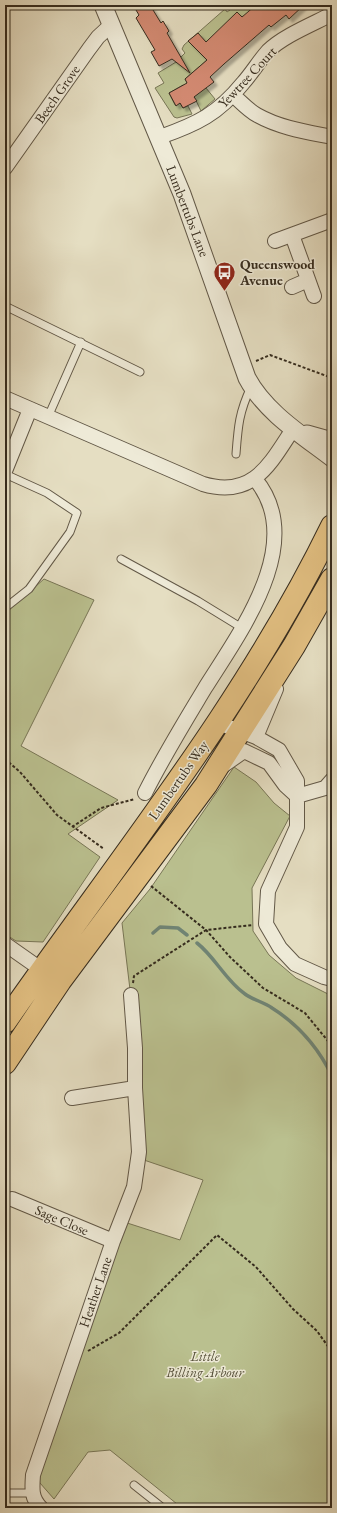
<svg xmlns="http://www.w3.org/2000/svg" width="337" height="1513" font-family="'EB Garamond',serif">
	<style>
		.green { fill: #bac08f; stroke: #787656 }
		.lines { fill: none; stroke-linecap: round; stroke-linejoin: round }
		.stream { stroke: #708373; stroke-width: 3.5 }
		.building { fill: #d28971; stroke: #362c1e; filter: url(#shadow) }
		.service-casing { stroke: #625847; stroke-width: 9 }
		.minor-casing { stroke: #625847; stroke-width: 16 }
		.tertiary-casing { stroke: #625847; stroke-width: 19 }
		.trunk-casing { stroke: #362c1e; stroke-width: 24 }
		.path { stroke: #362c1e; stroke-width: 2; stroke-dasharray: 3 2; stroke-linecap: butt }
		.service { stroke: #eeead7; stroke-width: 7 }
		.minor { stroke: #eeead7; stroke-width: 14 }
		.tertiary { stroke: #eeead7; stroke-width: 17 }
		.trunk { stroke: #e2bf81; stroke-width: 22 }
		.labels { text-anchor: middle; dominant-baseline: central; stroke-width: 3; stroke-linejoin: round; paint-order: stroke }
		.street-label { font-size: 14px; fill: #362c1e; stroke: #eeead7 }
		.poi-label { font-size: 14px; font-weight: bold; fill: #362c1e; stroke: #eeead7; text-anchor: start }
		.park-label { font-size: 14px; font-style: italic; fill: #57513a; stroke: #eeead7 }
	</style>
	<defs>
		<filter id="shadow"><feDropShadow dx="3.5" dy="3.5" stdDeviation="1" flood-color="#0004"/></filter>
	</defs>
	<rect width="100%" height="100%" fill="#e5dec2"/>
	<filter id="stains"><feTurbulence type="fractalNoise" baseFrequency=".005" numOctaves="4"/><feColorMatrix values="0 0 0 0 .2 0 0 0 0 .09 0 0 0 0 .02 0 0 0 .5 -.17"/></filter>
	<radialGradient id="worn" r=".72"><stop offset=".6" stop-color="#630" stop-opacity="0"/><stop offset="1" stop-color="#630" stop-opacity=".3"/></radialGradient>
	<path class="green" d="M230,5H264L203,56L207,60L185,79L192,90L206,88L215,99L201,111L190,88L183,85L169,93L175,105L180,103L183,108L188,106L192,114L177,118L174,117L155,88L164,83L158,73L176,62L185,53L182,49L184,45L225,9L227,12L230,10L227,7Z
		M44,579L94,600L21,746L118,800L68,834L100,857L43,942L16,941L5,934V613Z
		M234,767L256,782L274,803L290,816L252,888L253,931L269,955L296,978L332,996V1508H182L110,1450L88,1452L54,1499L33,1475L121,1221L180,1240L203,1180L138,1158L135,1031L122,923L150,889Z"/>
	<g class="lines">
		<path class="stream" d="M153,933L160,927L178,928L187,935
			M197,943C215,957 226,981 245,994C253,1000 264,1002 272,1008C299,1025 318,1047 332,1076"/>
	</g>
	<path class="building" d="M133,5H150L161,23L163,21L169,31L167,33L190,73L172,59L159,66L151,52L155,50L136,18L139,15Z
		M256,5H304L289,19L286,15L271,27L269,25L224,64L210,77L214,82L194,97L197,101L183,108L180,103L176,106L169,93L187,83L185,79L207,60L188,41L198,33L206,42L237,12L242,17Z"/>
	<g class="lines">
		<defs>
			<path id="service" d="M5,306L140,372
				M48,417L81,342
				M236,454C238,427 239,412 251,387
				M5,474L47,493L77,513L70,532L29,589L5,608
				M121,559L198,601L242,628
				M134,1485L163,1508
				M5,1493H31"/>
			<path id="minor" d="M233,95C241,102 248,110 257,115C280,128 307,132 332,137
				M160,137C197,124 218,114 243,83C252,73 259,61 268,51C283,36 313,24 332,14
				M5,168L89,49L98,37L112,24
				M292,235L314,296
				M275,241L332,220
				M292,287L308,280
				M5,398L203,484C253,499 270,464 293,429
				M5,471L30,409
				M218,723L256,737L279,750L297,781V827L268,891L266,924L280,948L295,964L324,977L332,979
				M256,737L276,689
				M224,765L244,751L269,763L285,785L297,796
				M145,793C163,757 184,723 205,688C240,632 308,542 255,479
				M297,796L325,788L332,780
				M5,944L42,970
				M131,995L135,1048V1088
				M12,1199L113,1241
				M41,1508C31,1498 32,1489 33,1475L113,1241L134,1187L139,1152L135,1088L72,1098"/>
			<path id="tertiary" d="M103,5L182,194L247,378C265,412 302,435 332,458
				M307,434L332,441"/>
			<path id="trunk" d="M5,1022C118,860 245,705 332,526
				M5,1063L60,981L206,785L294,646L332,579"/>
		</defs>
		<use href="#service" class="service-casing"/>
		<use href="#minor" class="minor-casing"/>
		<use href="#tertiary" class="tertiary-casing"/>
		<use href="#trunk" class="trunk-casing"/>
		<path class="path" d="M256,361L270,355L332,378
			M5,759L20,772L57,815L104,849
			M72,827L101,808L135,799
			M151,886L206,930L230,957L263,988L305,1013L332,1046
			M133,983L134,976L206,930L253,925
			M88,1351L119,1333L217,1235L256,1267L293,1309L317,1331L332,1352"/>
		<use href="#service" class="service"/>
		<use href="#minor" class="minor"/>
		<use href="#tertiary" class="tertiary"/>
		<use href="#trunk" class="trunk"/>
	</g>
	<defs>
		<symbol id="bus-pin" viewBox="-11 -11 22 30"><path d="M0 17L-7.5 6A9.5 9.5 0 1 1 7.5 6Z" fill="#8f2418" stroke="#eeead7"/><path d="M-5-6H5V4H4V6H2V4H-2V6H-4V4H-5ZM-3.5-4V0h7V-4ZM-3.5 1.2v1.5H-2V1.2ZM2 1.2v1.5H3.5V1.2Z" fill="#fff"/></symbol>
	</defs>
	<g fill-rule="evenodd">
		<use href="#bus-pin" x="212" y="260" width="25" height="34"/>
	</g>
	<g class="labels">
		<g class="street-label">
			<text transform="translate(247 77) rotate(-47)">Yewtree Court</text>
			<text transform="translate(57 94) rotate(-55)">Beech Grove</text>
			<text transform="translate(188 211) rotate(69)">Lumbertubs Lane</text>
			<text transform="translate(178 780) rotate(-55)">Lumbertubs Way</text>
			<text transform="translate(62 1220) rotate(23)">Sage Close</text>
			<text transform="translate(95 1292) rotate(-71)">Heather Lane</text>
		</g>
		<g class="poi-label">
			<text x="240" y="264">Queenswood<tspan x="240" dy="16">Avenue</tspan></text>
		</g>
		<g class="park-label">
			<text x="205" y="1356">Little<tspan x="205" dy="16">Billing Arbour</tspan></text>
		</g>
	</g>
	<rect width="337" height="1513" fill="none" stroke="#e5dec2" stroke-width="20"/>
	<rect x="6" y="6" width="325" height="1501" fill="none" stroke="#362c1e" stroke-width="2"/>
	<rect x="10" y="10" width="317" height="1493" fill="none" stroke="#362c1e"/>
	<rect width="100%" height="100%" filter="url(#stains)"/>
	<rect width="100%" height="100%" fill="url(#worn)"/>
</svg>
